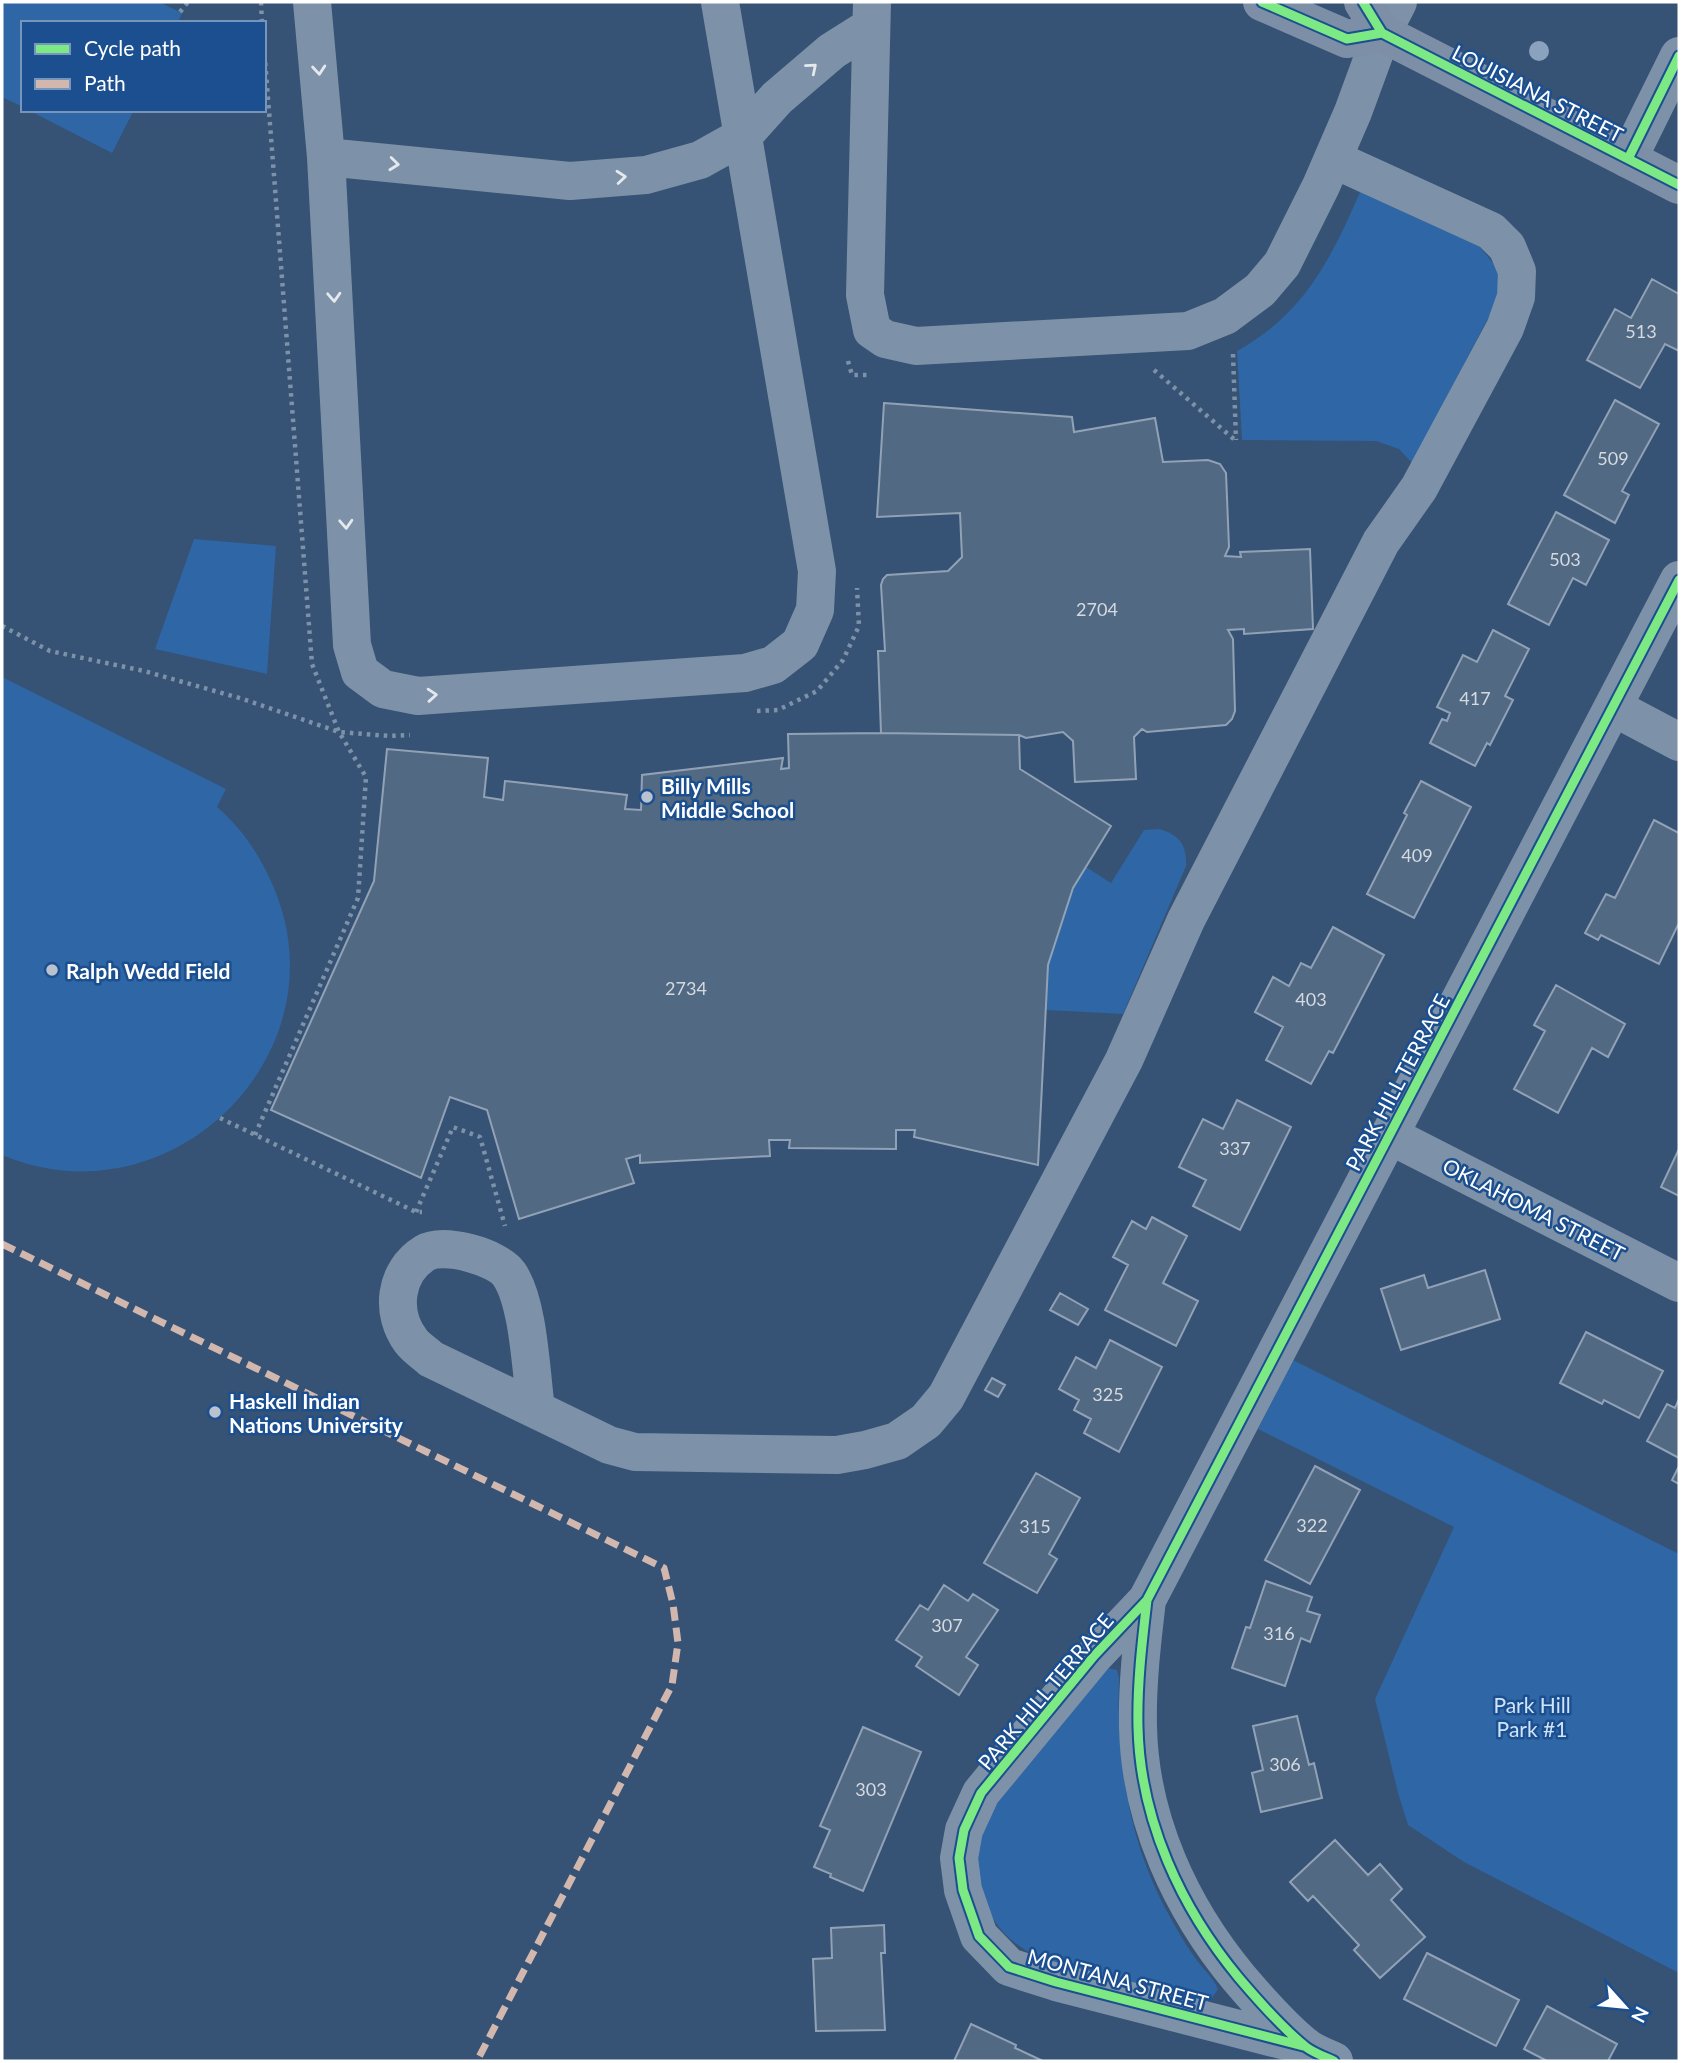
<svg xmlns="http://www.w3.org/2000/svg" width="1681" height="2063" font-family="Lato,sans-serif">
	<style>
		.green { fill: #2f66a5 }
		.building { fill: #526984; stroke: #92a2b6; stroke-width: 2 }
		.lines { fill: none; stroke-linecap: round; stroke-linejoin: round }
		.path { stroke: #7d92a8; stroke-width: 4.5; stroke-dasharray: 3.5 5; stroke-linecap: butt }
		.minor { stroke: #7d92a8; stroke-width: 38 }
		.major { stroke: #7d8ea7; stroke-width: 38 }
		.quiet { stroke: #d1b7ad; stroke-width: 7; stroke-dasharray: 14 7; stroke-linecap: butt }
		.cycleway-casing { stroke: #1b4f8f; stroke-width: 13 }
		.cycleway { stroke: #7ce984; stroke-width: 9 }
		.tree { fill: #8aa2be }
		.oneway { stroke: #e5e9ee }
		.poi-dot { fill: #b9c2ce; stroke: #1b4f8f; stroke-width: 2.5 }
		.labels { text-anchor: middle; dominant-baseline: central; stroke-width: 5; stroke-linejoin: round; paint-order: stroke }
		.number-label { font-size: 18px; fill: #d4dae0 }
		.street-label { font-size: 21px; fill: #fff; stroke: #1b4f8f }
		.poi-label { font-size: 21px; font-weight: bold; fill: #fff; stroke: #1b4f8f; text-anchor: start }
		.park-label { font-size: 21px; fill: #cfe3fa; stroke: #1b4f8f }
	</style>
	<rect width="100%" height="100%" fill="#365274"/>
	<path class="green" d="M2,2H159L182,13L178,23H23V107L2,97Z
		M28,110H134L112,153Z
		M1360,192L1479,246L1498,269L1499,285L1496,303L1412,463L1399,449L1376,441L1242,440L1237,351C1304,314 1331,259 1360,192Z
		M194,539L276,546L267,674L155,649Z
		M2,677L226,789L217,807C239,826 256,849 268,875C353,1044 176,1228 2,1155Z
		M1159,829C1180,835 1187,845 1186,866L1123,1014L1046,1010L1048,965L1073,888L1086,867L1111,883L1144,830Z
		M1293,1360L1679,1554V1973L1464,1862L1408,1825L1398,1793L1375,1699L1454,1527L1258,1429Z
		M1107,1668L1117,1670L1119,1678C1116,1760 1129,1845 1170,1917C1179,1933 1188,1949 1199,1963C1206,1972 1214,1979 1218,1989L1211,2000L1204,2003L1044,1960C1002,1941 980,1912 978,1865C978,1852 978,1841 983,1829C996,1799 1018,1775 1039,1750C1061,1723 1084,1695 1107,1668Z"/>
	<path class="building" d="M1652,279L1679,294V351L1665,344L1640,388L1587,360L1615,309L1631,318Z
		M1615,400L1659,424L1622,491L1629,495L1615,523L1564,495Z
		M884,403L1072,417L1074,432L1155,418L1163,462L1208,460L1220,464L1226,473L1229,547L1225,556L1241,557L1240,552L1310,549L1313,629L1244,634V629L1228,630L1233,639L1235,711L1232,719L1226,725L1147,732L1142,729L1134,737L1136,779L1075,782L1073,741L1063,732L1026,738L1019,735L881,733L878,651H885L881,585L883,579L887,575L948,571L962,557L960,513L877,517Z
		M1556,512L1609,540L1586,585L1573,578L1549,625L1508,604Z
		M1493,630L1529,649L1505,696L1513,700L1490,745L1487,743L1475,766L1430,743L1442,719L1447,721L1450,713L1437,707L1463,655L1477,662Z
		M881,733L1019,735L1020,769L1111,826L1073,888L1048,965L1038,1165L914,1137L915,1130H896V1149L789,1148L790,1140H769L770,1156L640,1163V1155L626,1159L634,1183L519,1219L487,1110L450,1097L421,1178L271,1110L374,881L387,749L488,758L484,797L503,800L505,781L627,795L625,809L641,810L642,775L783,758L781,769L789,768L788,734Z
		M1421,781L1471,807L1414,918L1367,894L1407,815L1404,813Z
		M1654,820L1679,833V923L1659,964L1601,935L1598,940L1585,933L1606,894L1615,898Z
		M1333,927L1384,955L1333,1053L1329,1051L1311,1084L1266,1060L1283,1027L1255,1012L1273,977L1289,986L1301,963L1311,968Z
		M1556,985L1625,1024L1608,1057L1592,1048L1558,1113L1514,1089L1545,1031L1534,1025Z
		M1237,1100L1291,1127L1240,1230L1193,1206L1206,1180L1179,1167L1203,1119L1223,1129Z
		M1679,1149V1196L1661,1187Z
		M1152,1217L1187,1236L1163,1283L1198,1301L1176,1346L1105,1310L1128,1265L1113,1257L1132,1221L1146,1229Z
		M1485,1270L1500,1319L1401,1350L1381,1289L1424,1275L1428,1288Z
		M1060,1293L1088,1309L1078,1325L1050,1310Z
		M1586,1332L1663,1371L1639,1418L1604,1400L1602,1404L1560,1383Z
		M1110,1340L1162,1367L1119,1452L1084,1433L1091,1419L1074,1410L1079,1400L1059,1389L1076,1357L1096,1368Z
		M992,1378L1005,1385L998,1397L985,1390Z
		M1679,1399V1458L1647,1441L1667,1404L1675,1408Z
		M1315,1466L1360,1490L1310,1584L1265,1560Z
		M1679,1466V1484L1672,1480Z
		M1036,1473L1080,1498L1049,1554L1057,1559L1037,1593L984,1563Z
		M1266,1581L1312,1597L1307,1611L1320,1615L1310,1642L1301,1638L1285,1686L1232,1668L1246,1627L1250,1628Z
		M944,1585L968,1601L973,1594L998,1610L966,1657L978,1665L959,1695L916,1666L922,1657L896,1640L920,1605L928,1610Z
		M1297,1716L1309,1765L1314,1763L1322,1798L1261,1812L1252,1773L1263,1770L1253,1726Z
		M863,1727L921,1752L863,1891L830,1877L831,1874L814,1867L830,1830L820,1826Z
		M1335,1840L1368,1875L1380,1864L1402,1889L1391,1900L1425,1937L1380,1978L1354,1950L1359,1945L1313,1896L1308,1901L1290,1882Z
		M884,1925L885,1953H881L885,2030L816,2031L813,1959L832,1958L831,1928Z
		M1427,1953L1519,2000L1496,2046L1404,1999Z
		M1547,2006L1617,2044L1608,2061H1547L1524,2049Z
		M971,2024L1016,2045L1015,2048L1043,2061H954Z"/>
	<g class="lines">
		<path class="path" d="M261,2L262,23
			M180,12L188,2
			M1233,354L1236,440
			M848,361L852,375H870
			M1154,370L1236,441
			M2,626L50,651L144,671L243,699L339,732L389,736L410,735
			M757,711L778,710L817,691L843,660L859,626L857,588
			M220,1118L416,1212H422
			M255,1135L358,898L366,777L339,732L312,664L264,47
			M416,1212L453,1127L480,1137L505,1226"/>
		<path class="minor" d="M312,2L326,157L352,645L360,672L383,689L418,696L745,673L773,665L800,644L815,610L817,571L720,2
			M872,2L865,295L872,330L885,339L916,346L1188,331L1225,316L1260,290L1282,264L1321,186L1353,112L1382,33L1398,2
			M326,157L570,181L646,175L700,160L743,136L777,98L832,51L870,27
			M1628,159L1679,56
			M1613,707L1679,742
			M1389,1135L1679,1283
			M536,1409C531,1373 529,1303 509,1274C497,1257 444,1242 425,1253C394,1272 390,1313 411,1341C416,1348 425,1353 431,1359L609,1445L635,1452L837,1455L865,1450L897,1441L926,1421L946,1397L1124,1060L1186,920L1381,542L1419,488L1505,328L1516,297L1517,271L1507,247L1491,231L1333,159
			M1147,1600L1094,1656L981,1793L964,1830L959,1858L963,1890L979,1936L1009,1967L1056,1982L1305,2046
			M1334,2061C1325,2057 1314,2053 1306,2047C1286,2031 1256,1998 1239,1978C1181,1908 1140,1820 1138,1727C1137,1684 1142,1643 1147,1600L1679,580"/>
		<path class="major" d="M1262,2L1347,39L1382,33
			M1363,2L1382,33L1679,185"/>
		<path class="quiet" d="M2,1244L664,1568L673,1604L678,1643L672,1685L477,2061"/>
		<defs>
			<path id="cycleway" d="M1262,2L1347,39L1382,33
				M1363,2L1382,33L1679,185
				M1628,159L1679,56
				M1147,1600L1094,1656L981,1793L964,1830L959,1858L963,1890L979,1936L1009,1967L1056,1982L1303,2046
				M1334,2061C1325,2057 1314,2053 1306,2047C1286,2031 1256,1998 1239,1978C1181,1908 1140,1820 1138,1727C1137,1684 1142,1643 1147,1600L1679,580"/>
		</defs>
		<use href="#cycleway" class="cycleway-casing"/>
		<use href="#cycleway" class="cycleway"/>
	</g>
	<circle class="tree" cx="1539" cy="51" r="10"/>
	<defs><path id="oneway-chevron" d="M-2-3.5L2.5 0L-2 3.5" fill="none" stroke-width="1.6" stroke-linecap="round" stroke-linejoin="round" transform="scale(1.75)"/></defs>
	<g class="oneway">
		<use href="#oneway-chevron" transform="translate(812 68) rotate(-40)"/>
		<use href="#oneway-chevron" transform="translate(319 70) rotate(85)"/>
		<use href="#oneway-chevron" transform="translate(394 164) rotate(6)"/>
		<use href="#oneway-chevron" transform="translate(621 177) rotate(-5)"/>
		<use href="#oneway-chevron" transform="translate(334 297) rotate(87)"/>
		<use href="#oneway-chevron" transform="translate(346 524) rotate(87)"/>
		<use href="#oneway-chevron" transform="translate(432 695) rotate(-4)"/>
	</g>
	<g class="poi-dot">
		<circle cx="647" cy="797" r="7"/>
		<circle cx="52" cy="970" r="7"/>
		<circle cx="215" cy="1412" r="7"/>
	</g>
	<g class="labels">
		<g class="number-label">
			<text x="1641" y="331">513</text>
			<text x="1613" y="458">509</text>
			<text x="1565" y="559">503</text>
			<text x="1097" y="609">2704</text>
			<text x="1475" y="698">417</text>
			<text x="1417" y="855">409</text>
			<text x="686" y="988">2734</text>
			<text x="1311" y="999">403</text>
			<text x="1235" y="1148">337</text>
			<text x="1108" y="1394">325</text>
			<text x="1312" y="1525">322</text>
			<text x="1035" y="1526">315</text>
			<text x="947" y="1625">307</text>
			<text x="1279" y="1633">316</text>
			<text x="1285" y="1764">306</text>
			<text x="871" y="1789">303</text>
		</g>
		<g class="street-label">
			<text transform="translate(1538 93) rotate(27)">LOUISIANA STREET</text>
			<text transform="translate(1397 1082) rotate(-62)">PARK HILL TERRACE</text>
			<text transform="translate(1534 1209) rotate(27)">OKLAHOMA STREET</text>
			<text transform="translate(1045 1691) rotate(-50)">PARK HILL TERRACE</text>
			<text transform="translate(1118 1979) rotate(15)">MONTANA STREET</text>
		</g>
		<g class="poi-label">
			<text x="661" y="785">Billy Mills<tspan x="661" dy="24">Middle School</tspan></text>
			<text x="66" y="970">Ralph Wedd Field</text>
			<text x="229" y="1400">Haskell Indian<tspan x="229" dy="24">Nations University</tspan></text>
		</g>
		<g class="park-label">
			<text x="1532" y="1704">Park Hill<tspan x="1532" dy="24">Park #1</tspan></text>
		</g>
	</g>
	<rect width="1681" height="2063" fill="none" stroke="#ffffff" stroke-width="7"/>
	<rect x="21" y="21" width="245" height="91" fill="#1b4f8f" stroke="#7695bc" stroke-width="2"/>
	<rect x="35" y="44" width="35" height="10" fill="#7ce984" stroke="#7695bc" stroke-width="2"/>
	<text x="84" y="56" font-size="21" fill="#ffffff">Cycle path</text>
	<rect x="35" y="79" width="35" height="10" fill="#d1b7ad" stroke="#7695bc" stroke-width="2"/>
	<text x="84" y="91" font-size="21" fill="#ffffff">Path</text>
	<g transform="translate(1625 2007) rotate(117)" stroke="#1b4f8f" stroke-width="5" paint-order="stroke">
	<path d="M0-5L12 26L0 18L-12 26Z" fill="#ffffff"/>
	<text y="-10" font-size="19" font-weight="bold" text-anchor="middle" fill="#ffffff">N</text>
	</g>
</svg>
